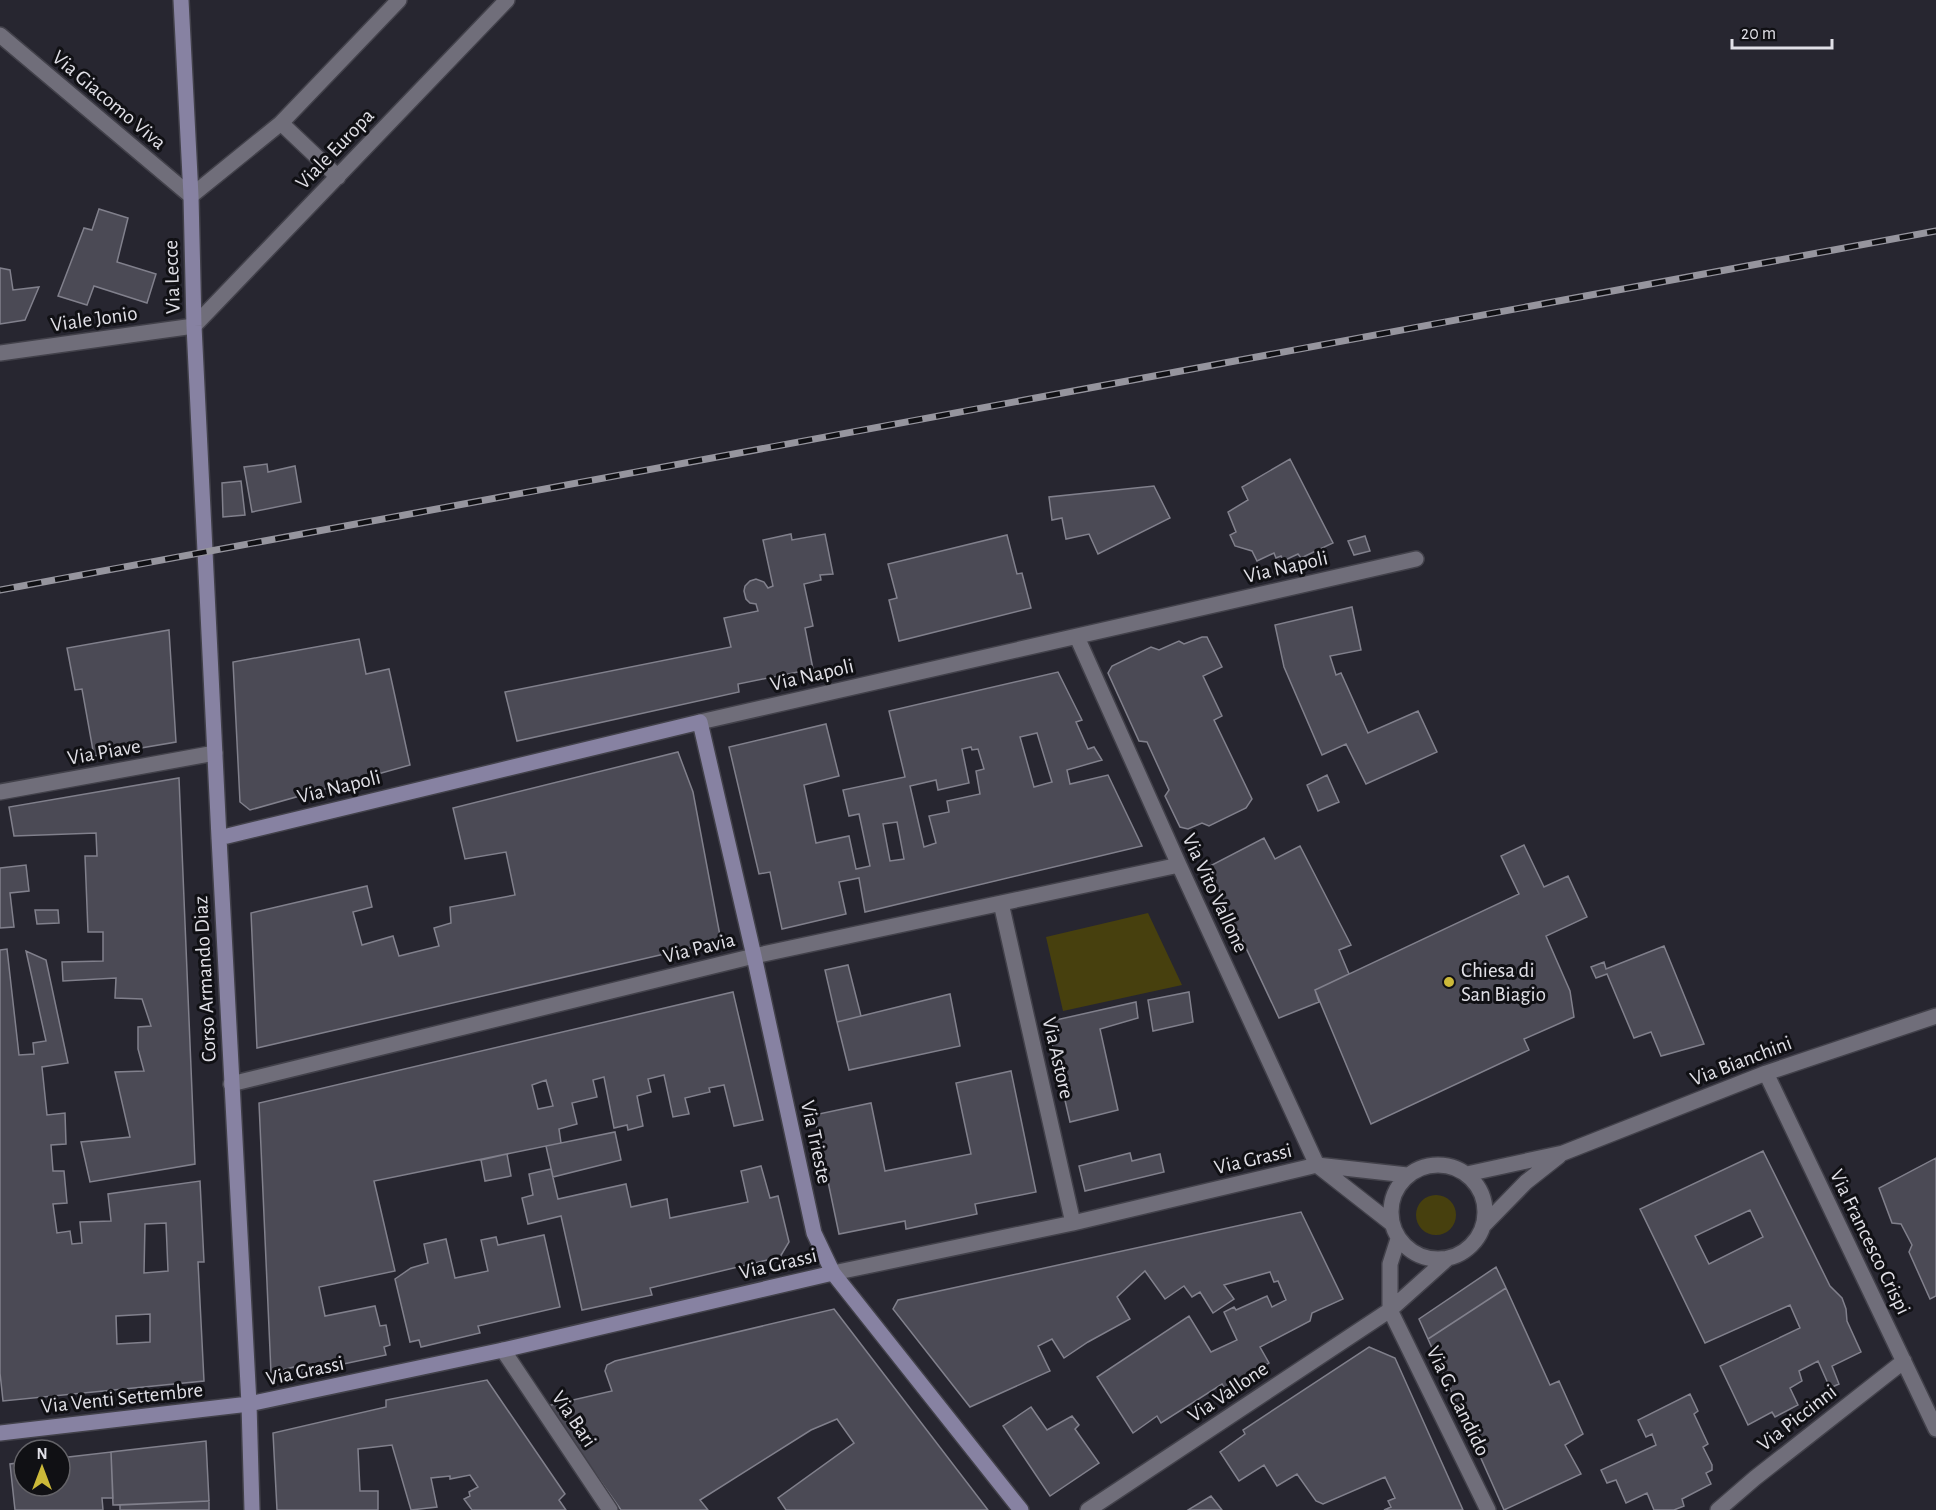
<svg xmlns="http://www.w3.org/2000/svg" width="1936" height="1510" font-family="'Alegreya Sans',sans-serif">
	<style>
		.green { fill: #47400e }
		.building { fill: #4b4a55; stroke: #81808c; stroke-width: 1.5; fill-rule: evenodd }
		.lines { fill: none; stroke-linecap: round; stroke-linejoin: round }
		.street-casing { stroke: #42414a; stroke-width: 18 }
		.secondary-casing { stroke: #42414a; stroke-width: 18 }
		.street { stroke: #706e7a; stroke-width: 15 }
		.secondary { stroke: #8782a2; stroke-width: 15 }
		.rail-casing { stroke: #96959e; stroke-width: 7 }
		.rail { stroke: #101014; stroke-width: 4.5; stroke-dasharray: 14; stroke-linecap: butt }
		.poi-dot { fill: #ccb939; stroke: #101014; stroke-width: 2 }
		.labels { text-anchor: middle; dominant-baseline: central; stroke-width: 6; stroke-linejoin: round; paint-order: stroke }
		.street-label { font-size: 21px; fill: #e1e0e7; stroke: #101014 }
		.poi-label { font-size: 21px; fill: #e1e0e7; stroke: #101014; text-anchor: start }
	</style>
	<rect width="100%" height="100%" fill="#272630"/>
	<path class="green" d="M1148,913L1182,985L1063,1011L1046,937Z
		M1416 1215a20 20 0 1 1 40 0a20 20 0 1 1-40 0Z"/>
	<path class="building" d="M99,209L128,218L117,262L156,274L147,303L94,286L87,305L58,296L84,228L92,230Z
		M0,268L10,270L13,290L39,287L25,320L0,324Z
		M1290,459L1333,543L1301,558L1298,554L1283,561L1281,556L1276,558L1274,553L1257,561L1252,551L1235,546L1230,535L1236,532L1228,512L1248,500L1242,487Z
		M267,464L268,472L295,466L301,502L252,512L244,467Z
		M241,481L245,515L223,517L222,483Z
		M1154,486L1170,518L1098,554L1089,534L1066,539L1062,518L1052,520L1049,497Z
		M791,534L792,540L825,534L833,574L820,575L821,580L804,584L813,626L805,628L813,669L738,684L739,692L517,741L505,692L731,647L724,618L758,611L756,604L750,603L746,599L744,591L745,586L750,581L756,579L764,582L768,588L773,586L763,540Z
		M1007,535L1017,574L1022,573L1031,608L899,641L889,600L897,598L888,564Z
		M1365,536L1370,551L1354,555L1348,541Z
		M1352,607L1361,650L1330,656L1336,675L1341,673L1368,733L1418,711L1437,752L1366,784L1346,744L1322,755L1284,667L1275,625Z
		M169,630L176,742L94,756L82,689L75,690L67,648Z
		M1202,637H1207L1222,667L1203,676L1222,716L1214,720L1252,799L1246,808L1209,826L1202,823L1188,829L1180,827L1165,796L1169,790L1147,742L1139,741L1108,673L1112,666L1151,647L1159,650L1179,641L1184,644Z
		M359,639L366,674L389,669L410,765L250,810L240,802L233,662Z
		M1058,672L1082,720L1076,722L1088,749L1094,747L1102,760L1067,770L1070,784L1108,775L1142,846L865,912L859,878L839,882L846,914L782,929L770,872L759,874L729,747L826,724L839,776L804,785L816,843L849,836L856,869L870,866L859,814L849,816L843,790L905,777L889,711ZM1037,733L1052,782L1034,787L1020,737ZM971,747L972,750L978,749L984,769L976,771L980,794L947,801L949,812L929,816L936,843L924,847L910,786L936,780L938,790L969,783L962,749ZM897,822L904,859L890,861L883,824Z
		M678,752L693,792L721,941L257,1048L251,913L367,886L372,907L353,912L362,945L393,936L399,956L439,946L434,928L451,923L450,907L515,895L506,852L465,859L453,808Z
		M1327,775L1339,802L1318,811L1307,785Z
		M179,778L195,1164L90,1182L81,1142L130,1137L115,1072L144,1071L138,1049V1027L151,1026L142,999L115,998L116,978L63,981L62,962L103,961V932H88L85,856H97L96,833L14,836L9,807Z
		M1264,838L1275,859L1300,846L1351,945L1339,950L1349,974L1315,990L1319,1002L1279,1018L1208,867Z
		M1524,845L1544,887L1568,876L1587,917L1546,936L1570,991L1574,1017L1524,1039L1529,1050L1371,1124L1315,990L1519,894L1501,856Z
		M26,865L29,891L10,893L14,927L0,928V868Z
		M35,910H58L59,923L37,924Z
		M1664,946L1704,1044L1661,1056L1651,1032L1634,1038L1607,974L1596,978L1591,967L1604,962L1606,969Z
		M7,949L19,1055L34,1054L33,1043L46,1041L26,951L46,960L68,1063L42,1067L47,1115L65,1113L66,1144L51,1145L53,1171H64L67,1203L53,1204L57,1233L70,1231L72,1244L82,1243L80,1222L111,1221L108,1194L200,1181L204,1262H198L204,1381L3,1401L0,1373V950ZM166,1223L168,1271L144,1273L145,1224ZM150,1314V1342L117,1344L116,1316Z
		M848,965L861,1016L837,1022L825,970Z
		M733,992L763,1120L734,1126L724,1085L709,1088L710,1092L685,1098L689,1114L673,1117L664,1075L648,1079L651,1092L637,1096L643,1126L628,1130L627,1125L614,1128L604,1077L593,1080L597,1097L572,1103L577,1124L559,1129L561,1143L374,1181L395,1271L319,1287L325,1316L375,1306L380,1326L386,1325L390,1345L384,1347L386,1355L296,1374L294,1367L271,1373L259,1103ZM546,1080L553,1106L538,1109L532,1085Z
		M1189,992L1193,1022L1153,1031L1148,1000Z
		M950,994L960,1046L849,1070L837,1022Z
		M1136,1002L1138,1018L1100,1029L1118,1110L1070,1122L1047,1022Z
		M1011,1071L1036,1192L975,1204L977,1214L906,1229L905,1221L839,1234L814,1115L871,1103L885,1171L971,1154L956,1083Z
		M615,1132L621,1160L553,1177L546,1146Z
		M1763,1151L1830,1286L1842,1298L1846,1309L1847,1321L1861,1352L1832,1366L1839,1384L1830,1388L1818,1361L1799,1371L1802,1381L1790,1388L1798,1405L1775,1417L1772,1412L1748,1425L1720,1366L1800,1328L1790,1305L1705,1343L1640,1209ZM1750,1210L1763,1237L1709,1264L1695,1236Z
		M1130,1153L1132,1161L1160,1154L1164,1172L1085,1191L1079,1166Z
		M507,1154L511,1176L485,1181L481,1160Z
		M1936,1158V1296L1930,1299L1909,1252L1912,1245L1901,1224L1892,1223L1879,1188Z
		M761,1166L770,1198L778,1196L789,1242L780,1257L650,1288L652,1295L582,1310L561,1216L528,1224L522,1198L533,1195L529,1174L551,1169L558,1199L626,1184L631,1207L667,1199L670,1218L748,1202L741,1171Z
		M1301,1212L1343,1299L1312,1313L1310,1321L1260,1347L1269,1363L1226,1390L1222,1384L1161,1423L1157,1416L1133,1433L1097,1377L1189,1316L1211,1352L1237,1340L1224,1312L1234,1307L1236,1310L1267,1296L1272,1307L1286,1300L1278,1281L1274,1282L1270,1272L1224,1285L1234,1299L1213,1313L1200,1292L1192,1297L1184,1286L1165,1299L1145,1271L1117,1297L1130,1319L1088,1342L1064,1358L1052,1339L1038,1346L1050,1371L970,1407L893,1309L898,1300Z
		M544,1235L560,1307L478,1326L480,1333L421,1347L419,1340L410,1342L395,1279L411,1268L428,1263L424,1244L446,1239L455,1278L488,1271L481,1240L496,1237L498,1245Z
		M1496,1267L1506,1288L1428,1339L1419,1319Z
		M1506,1288L1550,1385L1559,1381L1583,1434L1565,1445L1581,1474L1504,1510L1428,1339Z
		M834,1309L988,1510H786L778,1498L854,1443L837,1419L811,1430L700,1500L708,1510H621L547,1406L612,1391L605,1371L607,1365L615,1361Z
		M1369,1347L1395,1358L1463,1510H1384L1391,1507L1388,1501L1395,1498L1385,1477L1323,1504L1316,1501L1297,1474L1277,1486L1264,1465L1239,1481L1220,1452L1245,1434L1243,1430Z
		M487,1380L565,1494L559,1500L566,1510H472L464,1499L470,1496L469,1492L478,1487L470,1475L450,1479V1476L431,1478L437,1507L411,1510L392,1445L358,1449L360,1491H378V1510H277L273,1433L386,1407V1400Z
		M1690,1394L1698,1411L1694,1414L1708,1444L1703,1447L1712,1465V1470L1706,1473L1711,1484L1682,1499L1684,1506L1674,1510H1654L1647,1493L1626,1503L1616,1480L1607,1483L1601,1470L1656,1445L1652,1434L1646,1437L1638,1420Z
		M1031,1407L1047,1430L1072,1416L1079,1425L1075,1429L1099,1463L1050,1496L1003,1426Z
		M206,1441L209,1501L113,1505L111,1452Z
		M111,1452L113,1498H102L103,1510H15L10,1464L24,1462V1486H60V1458Z
		M1211,1496L1222,1510H1188Z
		M209,1501V1510H120V1505Z"/>
	<g class="lines">
		<defs>
			<path id="street" d="M0,35L191,196L281,123L399,0
				M281,123L338,177
				M0,353L194,326L507,0
				M1077,637L1179,865L1317,1165L1391,1223
				M700,722L1416,559
				M0,792L215,753
				M1001,903L1073,1223
				M1766,1073L1936,1429
				M231,1084L754,956L1179,865
				M1391 1212a47 47 0 1 1 94 0a47 47 0 1 1-94 0Z
				M1467,1174L1563,1153L1766,1073L1936,1016
				M1484,1225L1526,1182L1559,1156
				M1398,1239L1390,1264V1310L1488,1510
				M833,1273L1073,1223L1317,1165L1407,1175
				M503,1350L610,1510
				M1088,1510L1390,1310L1448,1258
				M1718,1510L1755,1478L1904,1361"/>
			<path id="secondary" d="M181,0L191,196L194,326L219,838L249,1404L252,1510
				M219,838L700,722L754,956L814,1233L833,1273L1021,1510
				M0,1433L249,1404L503,1350L833,1273"/>
		</defs>
		<use href="#street" class="street-casing"/>
		<use href="#secondary" class="secondary-casing"/>
		<use href="#street" class="street"/>
		<use href="#secondary" class="secondary"/>
		<defs>
			<path id="rail" d="M0,590L1936,231"/>
		</defs>
		<use href="#rail" class="rail-casing"/>
		<use href="#rail" class="rail"/>
	</g>
	<circle class="poi-dot" cx="1449" cy="982" r="6"/>
	<g class="labels">
		<g class="street-label">
			<text transform="translate(109 100) rotate(40)">Via Giacomo Viva</text>
			<text transform="translate(335 149) rotate(-46)">Viale Europa</text>
			<text transform="translate(172 277) rotate(-92)">Via Lecce</text>
			<text transform="translate(94 319) rotate(-8)">Viale Jonio</text>
			<text transform="translate(1286 567) rotate(-13)">Via Napoli</text>
			<text transform="translate(812 675) rotate(-13)">Via Napoli</text>
			<text transform="translate(104 752) rotate(-10)">Via Piave</text>
			<text transform="translate(339 787) rotate(-14)">Via Napoli</text>
			<text transform="translate(1215 893) rotate(65)">Via Vito Vallone</text>
			<text transform="translate(699 948) rotate(-14)">Via Pavia</text>
			<text transform="translate(205 979) rotate(-93)">Corso Armando Diaz</text>
			<text transform="translate(1058 1058) rotate(77)">Via Astore</text>
			<text transform="translate(1741 1061) rotate(-21)">Via Bianchini</text>
			<text transform="translate(816 1142) rotate(78)">Via Trieste</text>
			<text transform="translate(1253 1159) rotate(-13)">Via Grassi</text>
			<text transform="translate(1870 1242) rotate(64)">Via Francesco Crispi</text>
			<text transform="translate(778 1264) rotate(-13)">Via Grassi</text>
			<text transform="translate(305 1371) rotate(-12)">Via Grassi</text>
			<text transform="translate(1228 1392) rotate(-34)">Via Vallone</text>
			<text transform="translate(122 1398) rotate(-6)">Via Venti Settembre</text>
			<text transform="translate(1458 1401) rotate(64)">Via G. Candido</text>
			<text transform="translate(1797 1418) rotate(-38)">Via Piccinni</text>
			<text transform="translate(574 1419) rotate(56)">Via Bari</text>
		</g>
		<g class="poi-label">
			<text x="1461" y="970">Chiesa di<tspan x="1461" dy="24">San Biagio</tspan></text>
		</g>
	</g>
	<g transform="translate(42 1468)"><circle r="28" fill="#101014" stroke="#646368" stroke-width="1.5"/>
	<path d="M0-4.5L10 22L0 15L-10 22Z" fill="#ccb939"/>
	<text y="-9" font-size="16" font-weight="bold" text-anchor="middle" fill="#e1e0e7">N</text>
	</g>
	<path d="M1732 39v9h100v-9" fill="none" stroke="#e1e0e7" stroke-width="3"/>
	<text x="1741" y="39" font-size="18" fill="#e1e0e7" stroke="#101014" stroke-width="4.5" paint-order="stroke">20 m</text>
</svg>
